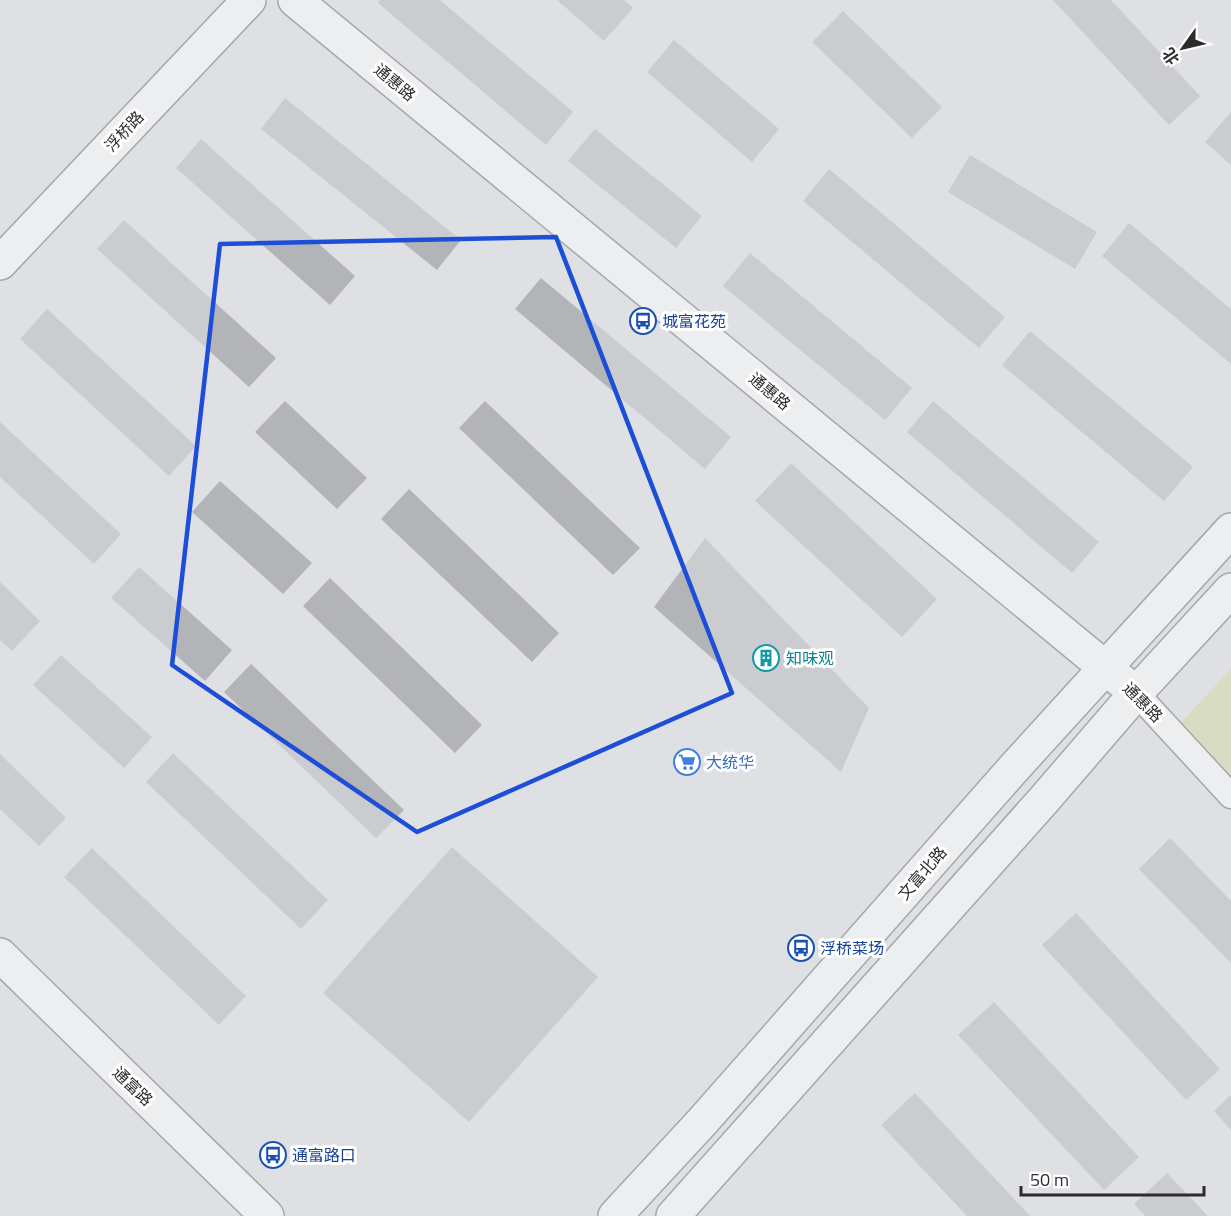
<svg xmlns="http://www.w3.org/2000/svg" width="1231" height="1216" font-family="'Titillium Web','Noto Sans SC',sans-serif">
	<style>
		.green { fill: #cfd79b }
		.building { fill: #b3b4b8 }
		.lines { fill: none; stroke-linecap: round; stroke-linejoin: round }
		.street-casing { stroke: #626366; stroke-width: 27 }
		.secondary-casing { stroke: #626366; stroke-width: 36 }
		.street { stroke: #fff; stroke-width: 24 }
		.secondary { stroke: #fff; stroke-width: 33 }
		.marked { fill: none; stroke: #1d4ed8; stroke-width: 4.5; stroke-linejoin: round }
		.labels { text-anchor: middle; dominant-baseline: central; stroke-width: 6; stroke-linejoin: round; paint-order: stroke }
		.street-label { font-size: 16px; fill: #2c2c2e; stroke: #fff }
		.transit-label { font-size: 16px; fill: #164399; stroke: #fff; text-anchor: start }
		.culture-label { font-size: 16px; fill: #0d838f; stroke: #fff; text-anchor: start }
		.shop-label { font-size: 16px; fill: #366cbe; stroke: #fff; text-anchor: start }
	</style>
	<rect width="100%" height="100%" fill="#dfe0e4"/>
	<path class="green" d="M1231,669V789L1174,730Z"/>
	<path class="building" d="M380,0H440L573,112L546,145L378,3Z
		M557,0H624L633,8L604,41Z
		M1053,0H1111L1200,96L1169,125Z
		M843,11L942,107L912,138L812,42Z
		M674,40L779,129L752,162L647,72Z
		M285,98L461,240L437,270L261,129Z
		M1231,112V165L1205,142Z
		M595,129L702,216L676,248L568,161Z
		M201,139L355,276L330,305L176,168Z
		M970,155L1097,232L1075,269L948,192Z
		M829,169L1005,317L979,348L803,201Z
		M124,220L276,358L249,387L97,249Z
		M1129,223L1231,309V364L1102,256Z
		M750,253L912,388L885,420L723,286Z
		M541,278L731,437L705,469L515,309Z
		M47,309L196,446L169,476L20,339Z
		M1030,331L1193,467L1164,501L1002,365Z
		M285,401L367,478L337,509L255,432Z
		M485,401L640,548L613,575L459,428Z
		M933,401L1099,542L1072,573L907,432Z
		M0,422L121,534L94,564L0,477Z
		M791,463L937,599L902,637L755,501Z
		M220,481L312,563L283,594L192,512Z
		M409,489L559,633L532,662L381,519Z
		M705,538L869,708L841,772L654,607Z
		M139,567L232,650L205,681L111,598Z
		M330,578L482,725L455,753L303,606Z
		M0,582L40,621L12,651L0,640Z
		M61,655L152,737L124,768L33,685Z
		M251,664L404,810L376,838L224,692Z
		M173,753L328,900L301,929L146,782Z
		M0,754L66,818L39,846L0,809Z
		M1170,838L1231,901V963L1139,869Z
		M452,847L598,977L469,1122L323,993Z
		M92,848L246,996L219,1025L64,877Z
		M1076,913L1220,1069L1186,1100L1042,945Z
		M994,1002L1139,1157L1104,1190L958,1035Z
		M915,1093L1030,1216H967L881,1125Z
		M1231,1095V1130L1214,1111Z
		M1167,1173L1208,1216H1145L1134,1204Z"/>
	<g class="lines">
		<defs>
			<path id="street" d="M1136,693L1231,796"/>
			<path id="secondary" d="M295,0L1136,693
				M0,263L249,0
				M0,955L267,1216
				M615,1216L702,1122L1014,768L1231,530
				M673,1216L1042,802L1136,693L1231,590"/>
		</defs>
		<use href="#street" class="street-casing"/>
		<use href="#secondary" class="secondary-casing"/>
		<use href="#street" class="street"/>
		<use href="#secondary" class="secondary"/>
	</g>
	<path d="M0 0H1231V1216H0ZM556,237L732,693L417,832L172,665L220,244Z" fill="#dfe0e4" fill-opacity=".55" fill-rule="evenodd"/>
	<path class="marked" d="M556,237L732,693L417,832L172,665L220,244Z"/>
	<defs>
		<symbol id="bus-ring" viewBox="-11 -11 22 22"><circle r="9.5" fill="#fff" stroke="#1a4fb4" stroke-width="1.5"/><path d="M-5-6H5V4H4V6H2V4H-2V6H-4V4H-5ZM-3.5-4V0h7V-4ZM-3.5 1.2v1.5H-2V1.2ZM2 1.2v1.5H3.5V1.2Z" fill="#1a4fb4"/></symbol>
		<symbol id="building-ring" viewBox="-11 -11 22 22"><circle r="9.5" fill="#fff" stroke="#0f9aa8" stroke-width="1.5"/><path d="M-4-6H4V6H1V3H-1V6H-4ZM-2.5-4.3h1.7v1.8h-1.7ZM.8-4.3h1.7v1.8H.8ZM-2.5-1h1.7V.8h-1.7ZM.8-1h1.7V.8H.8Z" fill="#0f9aa8"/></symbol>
		<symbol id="supermarket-ring" viewBox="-11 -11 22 22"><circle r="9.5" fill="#fff" stroke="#3f7fe0" stroke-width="1.5"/><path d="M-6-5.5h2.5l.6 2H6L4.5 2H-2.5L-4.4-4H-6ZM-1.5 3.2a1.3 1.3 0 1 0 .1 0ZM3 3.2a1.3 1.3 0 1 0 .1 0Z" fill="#3f7fe0"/></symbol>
	</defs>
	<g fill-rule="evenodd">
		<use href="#bus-ring" x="628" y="306" width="30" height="30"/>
		<use href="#building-ring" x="751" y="643" width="30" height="30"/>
		<use href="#supermarket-ring" x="672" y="747" width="30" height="30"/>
		<use href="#bus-ring" x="786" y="933" width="30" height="30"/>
		<use href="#bus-ring" x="258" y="1140" width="30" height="30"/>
	</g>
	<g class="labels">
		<g class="street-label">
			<text transform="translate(395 82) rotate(40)">通惠路</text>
			<text transform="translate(124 131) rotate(-47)">浮桥路</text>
			<text transform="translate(770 391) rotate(40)">通惠路</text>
			<text transform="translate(1143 702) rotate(45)">通惠路</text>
			<text transform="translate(922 873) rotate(-49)">文富北路</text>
			<text transform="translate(133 1086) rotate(44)">通富路</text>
		</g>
		<g class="transit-label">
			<text x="662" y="321">城富花苑</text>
			<text x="820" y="948">浮桥菜场</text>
			<text x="292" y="1155">通富路口</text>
		</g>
		<g class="culture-label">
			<text x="786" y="658">知味观</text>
		</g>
		<g class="shop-label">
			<text x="706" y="762">大统华</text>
		</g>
	</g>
	<g transform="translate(1183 48) rotate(236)" stroke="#ffffff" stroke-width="4.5" paint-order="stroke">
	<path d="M0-4.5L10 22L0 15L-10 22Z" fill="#2c2c2e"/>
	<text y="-9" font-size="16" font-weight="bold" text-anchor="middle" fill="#2c2c2e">北</text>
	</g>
	<path d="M1021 1186v9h183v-9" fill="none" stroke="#2c2c2e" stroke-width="3"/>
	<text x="1030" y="1186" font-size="18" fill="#2c2c2e" stroke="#ffffff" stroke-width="4.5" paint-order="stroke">50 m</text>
</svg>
